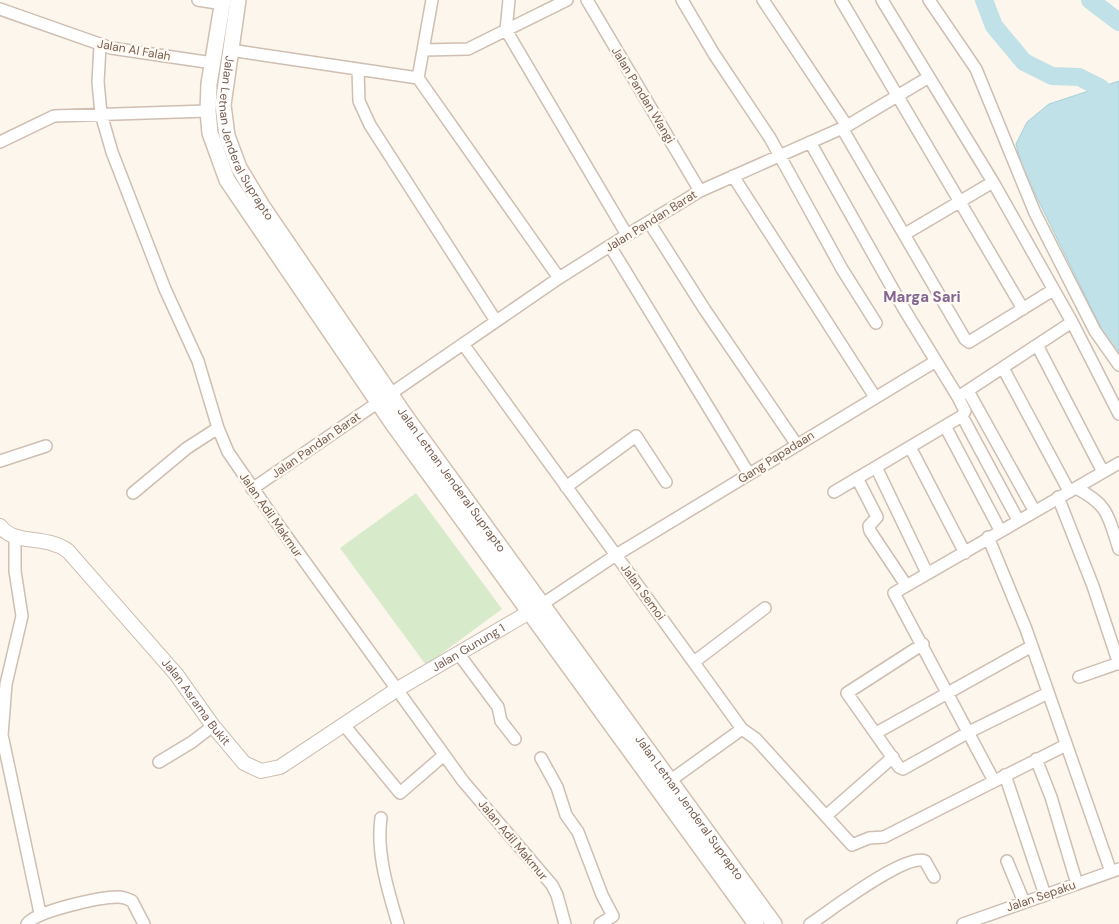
<svg xmlns="http://www.w3.org/2000/svg" width="1119" height="924" font-family="'DM Sans',sans-serif">
	<style>
		.green { fill: #d7ebca }
		.water { fill: #c0e1e7; stroke: #a6d1d8 }
		.lines { fill: none; stroke-linecap: round; stroke-linejoin: round }
		.river { stroke: #c0e1e7; stroke-width: 18 }
		.minor-casing { stroke: #cfbeb1; stroke-width: 14 }
		.tertiary-casing { stroke: #cfbeb1; stroke-width: 16 }
		.secondary-casing { stroke: #d2bfaf; stroke-width: 18 }
		.minor { stroke: #fff; stroke-width: 11 }
		.tertiary { stroke: #fff; stroke-width: 14 }
		.secondary { stroke: #fff; stroke-width: 15 }
		.labels { text-anchor: middle; dominant-baseline: central; stroke-width: 4.5; stroke-linejoin: round; paint-order: stroke }
		.street-label { font-size: 12px; fill: #785d4e; stroke: #fffaf3 }
		.quarter-label { font-size: 15px; font-weight: bold; fill: #846693; stroke: #fffaf3 }
	</style>
	<rect width="100%" height="100%" fill="#fcf6ec"/>
	<path class="green" d="M416,493L502,609L426,665L340,548Z"/>
	<path class="water" d="M1119,81V357L1102,330L1022,167L1016,144L1027,122L1049,104Z"/>
	<g class="lines">
		<path class="river" d="M984,0L994,26L1024,62L1052,76L1079,77L1101,88
			M1090,0L1119,22"/>
		<defs>
			<path id="minor" d="M198,0L223,4
				M509,0L506,30L627,235
				M587,0L700,191
				M682,0L714,54L770,138L842,269L876,323
				M763,0L847,126
				M841,0L1023,309
				M882,0L993,182L1072,322
				M929,0L976,69L1035,213L1095,331L1119,365
				M0,9L111,48L213,63
				M100,46L98,82L101,114L112,152L165,289L198,361L218,428L228,452L277,523L463,781L552,885L557,895L565,924
				M230,50L418,78L559,278
				M423,50L468,49L567,0
				M358,69L359,101L370,125L496,321
				M418,78L432,0
				M842,128L965,339L969,342L1053,290
				M0,142L54,116L208,111
				M810,142L904,309L958,397L1072,322L1119,414
				M733,176L875,397
				M649,222L705,310L797,445
				M905,234L993,182
				M610,246L749,474
				M463,344L742,729L756,739L852,845L869,838L884,837L1066,745
				M1037,345L1103,472
				M1003,368L1069,491
				M968,391L1034,510
				M962,416L1018,520
				M945,426L1000,530
				M910,447L965,553
				M0,461L46,446
				M876,467L927,573
				M857,478L877,517L869,526L870,531L906,585
				M566,487L636,436L666,482
				M1076,488C1109,505 1108,516 1119,549
				M252,489L559,278L627,235L700,191L847,126L929,77
				M834,492L962,416L965,411L958,397
				M133,493L187,448L218,428
				M1058,497L1093,586L1119,664
				M988,537L1026,629L1111,872
				M15,538V571L22,616L6,684L2,735L40,913
				M541,605L616,555L936,361
				M923,644L847,693L899,767L903,769L969,732L1048,693
				M458,653L498,707L501,721L515,739
				M694,662L765,608
				M1079,677L1119,663
				M344,725L400,793L444,755
				M876,733L1032,646
				M541,758L557,787L566,815L578,832L602,895L613,916L600,924
				M1036,759L1051,797L1077,884
				M159,762L192,742L213,726
				M1005,775L1045,895
				M994,781L894,593L1119,463
				M664,785L742,729
				M827,815L893,757
				M381,818C376,852 388,891 398,924
				M1007,861L1024,902
				M27,924C36,911 100,897 118,897C123,897 128,899 132,901L144,924
				M810,924C830,911 905,853 925,861L934,877
				M963,924L1119,869"/>
			<g id="tertiary">
				<path id="s1" d="M0,526C15,546 45,534 68,551L176,674L213,726L244,763L261,771L280,767L396,690L538,607"/>
			</g>
			<g id="secondary">
				<path d="M223,0L209,84L208,111L210,133L227,180L393,424L756,924"/>
				<path id="s2" d="M238,0L223,105L227,136L239,168L262,206L406,417L774,924"/>
			</g>
		</defs>
		<use href="#minor" class="minor-casing"/>
		<use href="#tertiary" class="tertiary-casing"/>
		<use href="#secondary" class="secondary-casing"/>
		<use href="#minor" class="minor"/>
		<use href="#tertiary" class="tertiary"/>
		<use href="#secondary" class="secondary"/>
	</g>
	<g class="labels">
		<g class="street-label">
			<text transform="translate(134 50) rotate(10)">Jalan Al Falah</text>
			<text transform="translate(643 95) rotate(59)">Jalan Pandan Wangi</text>
			<text stroke="none"><textPath href="#s2" startOffset="144">Jalan Letnan Jenderal Suprapto</textPath></text>
			<text transform="translate(651 221) rotate(-32)">Jalan Pandan Barat</text>
			<text transform="translate(316 445) rotate(-35)">Jalan Pandan Barat</text>
			<text transform="translate(776 457) rotate(-32)">Gang Papadaan</text>
			<text stroke="none"><textPath href="#s2" startOffset="549">Jalan Letnan Jenderal Suprapto</textPath></text>
			<text transform="translate(271 515) rotate(55)">Jalan Adil Makmur</text>
			<text transform="translate(643 592) rotate(54)">Jalan Semoi</text>
			<text stroke="none"><textPath href="#s1" startOffset="611">Jalan Gunung 1</textPath></text>
			<text stroke="none"><textPath href="#s1" startOffset="272">Jalan Asrama Bukit</textPath></text>
			<text stroke="none"><textPath href="#s2" startOffset="954">Jalan Letnan Jenderal Suprapto</textPath></text>
			<text transform="translate(513 840) rotate(50)">Jalan Adil Makmur</text>
			<text transform="translate(1041 896) rotate(-19)">Jalan Sepaku</text>
		</g>
		<g class="quarter-label">
			<text x="922" y="297">Marga Sari</text>
		</g>
	</g>
</svg>
